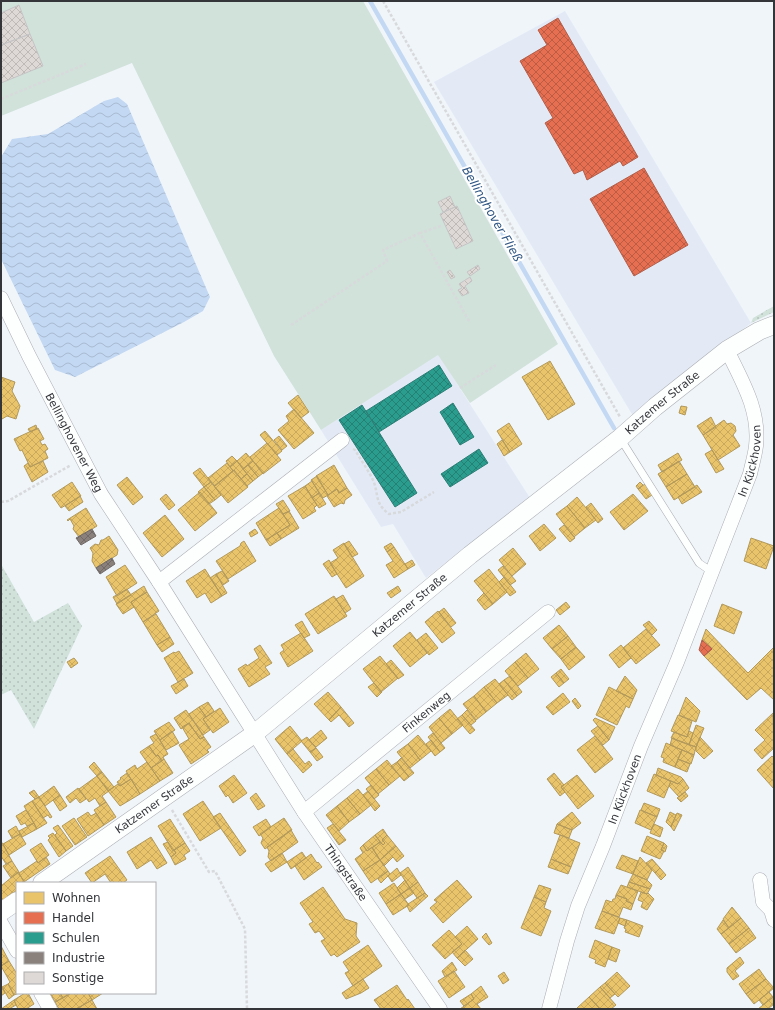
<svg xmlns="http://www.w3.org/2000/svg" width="775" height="1010" font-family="'DejaVu Sans',sans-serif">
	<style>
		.built { fill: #e3eaf6 }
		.grass { fill: url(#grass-dots) }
		.pitch { fill: #d1e2da }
		.water { fill: url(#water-waves) }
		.homes { fill: url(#homes-cross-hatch); stroke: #b2995b }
		.shops { fill: url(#shops-cross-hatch); stroke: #b15e4a }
		.schools { fill: url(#schools-cross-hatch); stroke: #2d7e75 }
		.industry { fill: url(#industry-cross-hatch); stroke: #706a68 }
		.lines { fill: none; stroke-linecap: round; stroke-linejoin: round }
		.stream { stroke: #c3d8f3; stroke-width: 4.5 }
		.building { fill: url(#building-cross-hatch); stroke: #c5c5c6 }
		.service-casing { stroke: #abaeb2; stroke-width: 8 }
		.minor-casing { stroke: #abaeb2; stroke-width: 15 }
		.tertiary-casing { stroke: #abaeb2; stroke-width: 19 }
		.path { stroke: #d7d9db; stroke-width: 2.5; stroke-dasharray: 3 2; stroke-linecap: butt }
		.service { stroke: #fdfefe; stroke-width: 7 }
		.minor { stroke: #fdfefe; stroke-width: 14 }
		.tertiary { stroke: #fdfefe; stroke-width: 18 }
		.labels { text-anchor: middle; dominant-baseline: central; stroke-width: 4; stroke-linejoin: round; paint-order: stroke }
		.street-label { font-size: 11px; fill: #333539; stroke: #fff }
		.water-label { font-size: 12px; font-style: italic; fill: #2d5482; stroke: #fff }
	</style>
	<defs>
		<pattern id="grass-dots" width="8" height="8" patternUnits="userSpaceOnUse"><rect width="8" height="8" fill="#d1e2da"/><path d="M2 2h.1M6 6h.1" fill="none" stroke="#b4c2bc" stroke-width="1.8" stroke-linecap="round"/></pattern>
		<pattern id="water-waves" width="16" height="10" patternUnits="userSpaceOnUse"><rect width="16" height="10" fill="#c3d8f3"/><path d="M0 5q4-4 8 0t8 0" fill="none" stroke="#a8bad1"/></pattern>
		<pattern id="homes-cross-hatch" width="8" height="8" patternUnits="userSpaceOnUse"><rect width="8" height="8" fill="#e9c46a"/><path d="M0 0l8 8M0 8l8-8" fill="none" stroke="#c8a95d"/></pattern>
		<pattern id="shops-cross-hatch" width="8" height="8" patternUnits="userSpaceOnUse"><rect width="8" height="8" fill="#e76f51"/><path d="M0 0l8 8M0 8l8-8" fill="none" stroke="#bc5c44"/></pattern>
		<pattern id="schools-cross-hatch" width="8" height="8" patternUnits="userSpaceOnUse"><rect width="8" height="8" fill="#2a9d8f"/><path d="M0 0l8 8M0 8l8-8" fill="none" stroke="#258176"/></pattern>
		<pattern id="industry-cross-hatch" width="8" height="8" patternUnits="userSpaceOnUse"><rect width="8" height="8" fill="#8a817c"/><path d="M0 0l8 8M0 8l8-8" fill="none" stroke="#716a67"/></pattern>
		<pattern id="building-cross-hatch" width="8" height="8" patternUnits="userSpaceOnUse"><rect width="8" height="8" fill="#ded8d6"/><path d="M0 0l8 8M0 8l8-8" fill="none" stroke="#bfbab8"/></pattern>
	</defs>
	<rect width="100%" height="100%" fill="#f0f5fa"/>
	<path class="built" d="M565,11L751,323L633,416L434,82Z
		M438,354L530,498L426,578L393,524L381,527L321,430Z"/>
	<path class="grass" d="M774,306V312L751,323L753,318Z
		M1,564L34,622L68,603L82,626L34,729L11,690L1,695Z"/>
	<path class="pitch" d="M1,1H363L558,344L470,403L438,355L321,430L274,356L132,63L1,116Z"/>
	<path class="water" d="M118,97L127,104L210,297L203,311L184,322L75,377L55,370L1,259V157L12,139L48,134L104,101Z"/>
	<path class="homes" d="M550,361L575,404L548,420L522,377Z
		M1,377L15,382L12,391L20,406L16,419L7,416L2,419L1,417Z
		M298,395L309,412L301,418L288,403Z
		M681,406L687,407L685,415L679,413Z
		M294,409L314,433L294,449L278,430L289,421L286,416Z
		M711,417L716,427L703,435L697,426Z
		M724,420L727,424L731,423L735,426L736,431L733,435L740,446L718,460L703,435Z
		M509,423L522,444L510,452L497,431Z
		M36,425L37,429L30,432L28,429Z
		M38,428L44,439L40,441L42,445L45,444L48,449L45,451L48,458L30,467L22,450L20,451L14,439Z
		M265,431L282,451L277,455L260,435Z
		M279,436L287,446L282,450L274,440Z
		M502,440L510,452L504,456L497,444Z
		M267,443L281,460L263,474L250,457Z
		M712,450L724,469L716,473L705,454Z
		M246,453L253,461L243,469L237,461Z
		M678,453L682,460L662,472L658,465Z
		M232,456L237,461L230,467L226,461Z
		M43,461L48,472L32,482L24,466L28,463L30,467Z
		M237,461L247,474L241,479L230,467Z
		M253,461L263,473L258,477L248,465Z
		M679,461L687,474L666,487L658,474Z
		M227,463L233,471L215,486L208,478Z
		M248,465L258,477L253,481L243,469Z
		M334,465L347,488L339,493L337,489L328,495L316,476Z
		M200,468L211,482L204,487L193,473Z
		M234,470L248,487L228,503L214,486Z
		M247,474L253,481L247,486L241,479Z
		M687,474L695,487L674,500L666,487Z
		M317,476L328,495L323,498L311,480Z
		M127,477L143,497L133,505L117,485Z
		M312,481L319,493L312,498L305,486Z
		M72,482L81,496L61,508L52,495Z
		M211,482L221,495L215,500L204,487Z
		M640,482L643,485L638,489L636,486Z
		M645,484L652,495L646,499L638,489Z
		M697,485L702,492L682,504L678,497Z
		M305,486L317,505L314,508L316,511L303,519L288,496Z
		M204,487L215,500L209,504L198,492Z
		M347,488L352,495L345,500L344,504L341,503L334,507L327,496L337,489L339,493Z
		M200,492L217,513L195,531L178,510Z
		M319,493L326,504L319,508L312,498Z
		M166,494L175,505L169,510L160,499Z
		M633,494L648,511L624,530L610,512Z
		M80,496L83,502L69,511L65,506Z
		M577,497L596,520L585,528L567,506Z
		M283,500L290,511L283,514L276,504Z
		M591,503L603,519L598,523L586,507Z
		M567,506L585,528L574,537L556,514Z
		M86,508L97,526L79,537L73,529L74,526L70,519L68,521L67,520Z
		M279,508L290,525L266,540L256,523Z
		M289,511L299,528L281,539L277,533L290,525L283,514Z
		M165,515L184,539L162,557L143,533Z
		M544,524L556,538L540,551L529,536Z
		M564,525L575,538L570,542L559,529Z
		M255,529L258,533L251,537L249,533Z
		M277,533L281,539L270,546L266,540Z
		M109,536L118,550L117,555L96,568L92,561L93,553L90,548L95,544L99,545L101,540H103Z
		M751,538L774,546L766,569L744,561Z
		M244,541L256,561L228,579L216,561L240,546L241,543Z
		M349,541L358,554L352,557L344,544Z
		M344,543L364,576L346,588L330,563L338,558L333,550Z
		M391,543L394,547L387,552L384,547Z
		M394,547L408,569L394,578L386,565L393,561L387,552Z
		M513,548L526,564L512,576L499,560Z
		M329,560L337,574L332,577L323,564Z
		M412,560L415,565L408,569L405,564Z
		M125,565L137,583L117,596L106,577Z
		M503,566L516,581L510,585L498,570Z
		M205,569L222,596L211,603L205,593L197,598L186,581Z
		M489,569L507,592L493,604L474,581Z
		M222,571L229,581L223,585L216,574Z
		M216,574L227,593L222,596L210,578Z
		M504,577L516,592L510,596L499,582Z
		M144,586L147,592L131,602L134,607L123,614L116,604Z
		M398,586L401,591L391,598L387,593Z
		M127,589L131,595L117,604L113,597Z
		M147,592L159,611L143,622L131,602Z
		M484,593L493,604L485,610L477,600Z
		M343,595L351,609L345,613L336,599Z
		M334,596L347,616L318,634L305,614Z
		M566,602L570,607L560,615L556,610Z
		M722,604L742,612L734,634L714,626Z
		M444,608L456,623L451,627L439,612Z
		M438,611L455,633L442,643L425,622Z
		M156,614L170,637L157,645L143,622Z
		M302,621L310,635L304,638L295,625Z
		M649,621L657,630L652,635L643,625Z
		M559,625L568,636L552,649L543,638Z
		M646,629L660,645L636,664L623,648Z
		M706,629L748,673L774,647V700L761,688L747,700L704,656L712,649L702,640Z
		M410,632L427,653L410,667L393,646Z
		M301,633L313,651L288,667L280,653L284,650L281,645Z
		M426,633L438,648L429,655L417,640Z
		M568,636L576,647L561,659L552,649Z
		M170,637L174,644L162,652L157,645Z
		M260,645L272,663L265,667L270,674L249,687L238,669L246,664L247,666L259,658L254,649Z
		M621,645L631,658L619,668L609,655Z
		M576,647L585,657L569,670L561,659Z
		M179,651L193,673L178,682L164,658L174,652L175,653Z
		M526,653L539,669L528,678L515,662Z
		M380,656L398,678L381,692L363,669Z
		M74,658L78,663L71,668L67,662Z
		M391,660L404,675L398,679L386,664Z
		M515,662L528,678L518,686L505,671Z
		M561,669L569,679L564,683L556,673Z
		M556,673L564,683L559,687L551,677Z
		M510,676L522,692L517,696L504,680Z
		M625,676L637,690L633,699L616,691Z
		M184,679L188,686L176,694L171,686Z
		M495,679L508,695L497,703L484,687Z
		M504,680L517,696L512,700L499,684Z
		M374,683L382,692L377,697L368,687Z
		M484,687L497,703L486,712L474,696Z
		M609,687L633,699L629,708L626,706L617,725L596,715Z
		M328,692L341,707L329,720L314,704Z
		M563,693L570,702L553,715L546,707Z
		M474,696L486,712L476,720L463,704Z
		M686,697L700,711L696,722L679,715Z
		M575,698L581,706L578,709L572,701Z
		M208,702L214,711L206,717L199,707Z
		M199,707L206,717L203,719L210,730L203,735L189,714Z
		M341,707L354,723L349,727L339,715L331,722L329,720Z
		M220,708L229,722L213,733L203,719Z
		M450,709L463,725L452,734L439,718Z
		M186,710L204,737L200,739L189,723L181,729L174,718Z
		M467,710L476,721L471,725L462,715Z
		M773,713L774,748L762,759L754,750L765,740L755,730Z
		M462,715L475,730L470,734L457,719Z
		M678,715L692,721L687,737L671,731Z
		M439,718L452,734L441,743L429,727Z
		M595,718L615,727L609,740L593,720Z
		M169,722L175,730L160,740L154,731Z
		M189,723L200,739L204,737L211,747L207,750L209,752L191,764L179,745L189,739L182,727Z
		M696,725L704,728L696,747L689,745Z
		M290,726L302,741L287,754L275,739Z
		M598,726L609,740L603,745L591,731Z
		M321,730L327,738L316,747L309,740Z
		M172,731L179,743L166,750L160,740Z
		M689,731L693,733L689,745L671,738L674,732L687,737Z
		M433,733L445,748L440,752L428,737Z
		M156,734L168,754L163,757L164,759L162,761L158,755L156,756L149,746L154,743L150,737Z
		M418,735L431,751L420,760L408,744Z
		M595,736L613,759L595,773L577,750Z
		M307,737L316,748L310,752L301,741Z
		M700,737L713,751L704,759L696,751V747Z
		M672,738L696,747L694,755L670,745Z
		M431,740L440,752L435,756L426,744Z
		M666,743L682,750L675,767L663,762L664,758L661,757Z
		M408,744L420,760L410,768L397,752Z
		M149,746L156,756L158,755L162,761L151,768L140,752Z
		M316,748L323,757L317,761L310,752Z
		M293,749L305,764L309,761L312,765L303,773L287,754Z
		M682,750L694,755L691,764L678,759Z
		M772,756L774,758V789L757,770Z
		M401,758L414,773L409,777L397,762Z
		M164,759L173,773L160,781L151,768Z
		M678,759L690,764L687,772L675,767Z
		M387,760L400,776L389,785L376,769Z
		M94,762L102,772L97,776L89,767Z
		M147,762L160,781L140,794L126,771L135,765L137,769Z
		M397,762L409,777L404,781L391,766Z
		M658,768L681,777L683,779L678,784L656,775Z
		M376,769L389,785L378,794L365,778Z
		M102,772L114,787L108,791L97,776Z
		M127,773L131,779L120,786L117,782L121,779L120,778Z
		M554,773L564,785L561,787L565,792L560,796L547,779Z
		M654,774L671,781L664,798L647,791Z
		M234,775L247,793L233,803L228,795L226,797L219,786Z
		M577,775L594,796L578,809L561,787Z
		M97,776L109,791L102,796L106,802L100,806L95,798L89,802L79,789Z
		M131,779L140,794L120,806L108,791L118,784L120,786Z
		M683,779L689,788L679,797L669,786L671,781L678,784Z
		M371,785L379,795L374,799L366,789Z
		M54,786L60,795L45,806L39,797Z
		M78,788L86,799L80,803L76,798L70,803L66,797Z
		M358,789L371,805L360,814L347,798Z
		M34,790L39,797L35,799L29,793Z
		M368,791L380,806L375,811L363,795Z
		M685,792L688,796L681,802L677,798Z
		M256,793L265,806L258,810L250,798Z
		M60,795L67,806L60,811L53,800Z
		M39,797L52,817L50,818L48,815L43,818L32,801Z
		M347,798L360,814L349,822L337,806Z
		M32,801L47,823L37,829L24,806Z
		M203,801L221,828L200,841L183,814Z
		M106,802L116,817L104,825L94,810Z
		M644,803L660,809L657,817L641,810Z
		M337,806L349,822L339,831L326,815Z
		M26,810L34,823L27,826L25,823L21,825L16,816Z
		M640,810L657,817L651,830L635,823Z
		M88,812L91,816L96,813L104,825L88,836L77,819Z
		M572,812L581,823L572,830L557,824Z
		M670,812L676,815L671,827L666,822Z
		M220,813L246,851L240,856L213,817Z
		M677,813L682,815L674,831L671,827Z
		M74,818L87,837L75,845L62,826Z
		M284,818L292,830L265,849L261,843L263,838L260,834Z
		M170,819L185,843L173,851L158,826Z
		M266,819L271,827L259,836L253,827Z
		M34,823L37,829L22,837L19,831Z
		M333,824L346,840L339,845L327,828Z
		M557,824L572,830L569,838L554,833Z
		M654,824L663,828L660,837L650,833Z
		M58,825L73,846L66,851L55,835L57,833L53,828Z
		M16,826L20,834L12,838L8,831Z
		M383,829L387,835L382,840L385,843L383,845L375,835Z
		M291,830L298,842L271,861L268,857L269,851L267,847Z
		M53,833L66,851L59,857L48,840L50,838L48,836Z
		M20,834L26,844L9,855L3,844Z
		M375,835L380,842L367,851L363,845Z
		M387,835L396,846L380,860L372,848L380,842L383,845L385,843L382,840Z
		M560,835L580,843L571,867L551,859Z
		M647,836L664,843L661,850L664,851L660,859L641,851Z
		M151,837L167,863L157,869L151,860L137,869L127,852Z
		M1,841L12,861L6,864L1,856Z
		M168,842L176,853L171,857L163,844Z
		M41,843L49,855L38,863L30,850Z
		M185,843L190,851L184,855L186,859L175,865L171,857L176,853L174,850Z
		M664,843L667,846L665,852L661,850Z
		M363,845L367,851L372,847L380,860L363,871L355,859L363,853L360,848Z
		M396,846L404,856L397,862L393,857L384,866L380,860Z
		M302,852L306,858L291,869L287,862Z
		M282,853L287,862L271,872L265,864Z
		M311,854L317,863L318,862L322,867L304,880L295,866Z
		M622,855L638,861L633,874L616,868Z
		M110,856L127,880L123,883H111L105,874L92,883L85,873Z
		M46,857L50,864L24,882L19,873L37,861L38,863Z
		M640,857L652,870L647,880L633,874Z
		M551,859L571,867L568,874L548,867Z
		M652,859L660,868L655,873L646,863Z
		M380,860L388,871L371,883L363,871Z
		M12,861L19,872L11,878L3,866Z
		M408,867L418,882L410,888L400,873Z
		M397,868L401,875L392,882L388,876Z
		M660,868L666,875L661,880L655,873Z
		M388,871L390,874L381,883L378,879Z
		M18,872L25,883H17V890L1,902V886Z
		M633,874L647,880L652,885L650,889L629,882Z
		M405,880L410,888L401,894L397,888Z
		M457,880L472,897L443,923L430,908L437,902L434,900Z
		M418,882L425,893L417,898L410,888Z
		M629,882L650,889L647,894L627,887Z
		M394,883L401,894L386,904L379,893Z
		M539,885L551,889L546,902L534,897Z
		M621,885L638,891L633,904L626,901L627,899L616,895Z
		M323,887L345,919L357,923L356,936L360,942L337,957L334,954L331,956L321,941L325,939L319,931L315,933L309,924L313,922L300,903Z
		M410,888L414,893L405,899L401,894Z
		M641,892L647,894L648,893L654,899L647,910L641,907L643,902L638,900Z
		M425,893L428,896L410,912L407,906L408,904Z
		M401,894L409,905L393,915L386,904Z
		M616,895L627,899L626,901L633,904L631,910L623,907L619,917L602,911L606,900L612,902L613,899H615Z
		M534,897L546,902L544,908L551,911L541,936L521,928Z
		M732,907L741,918L729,928L723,919Z
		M602,911L620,918L614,934L595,928Z
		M620,918L627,920L625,926L618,923Z
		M741,918L749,928L729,944L721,934Z
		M627,920L643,926L639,937L625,932L626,929L624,928Z
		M723,920L729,928L721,934L717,929Z
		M467,926L478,939L457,958L452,952L462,944L455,937Z
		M749,928L756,938L736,953L729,944Z
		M449,930L462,944L445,959L432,945Z
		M486,933L492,943L489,945L482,937Z
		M595,940L612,947L605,967L595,963L596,960L589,957Z
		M368,945L382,966L353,986L345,973L349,971L343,962Z
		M1,946L9,961L1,966Z
		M612,947L620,950L616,962L608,959Z
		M465,950L473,959L465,966L457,958Z
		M740,957L744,963L735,971L739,976L733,980L727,972V968Z
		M9,961L17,974V993H19L14,995L8,984L10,982L1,966Z
		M452,962L457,970L445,977L442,971Z
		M759,969L766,979L746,994L739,984Z
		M454,971L465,987L449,998L438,981Z
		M504,972L509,980L503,984L498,976Z
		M617,972L630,986L618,997L605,983Z
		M363,979L369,988L361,993L346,999L342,993Z
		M766,979L774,988L754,1004L746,994Z
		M605,983L615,994L610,998L600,987Z
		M8,984L14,995L9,999L2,987Z
		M1,985L5,993L1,996Z
		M397,985L407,1000L408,999L415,1009H381L374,1000Z
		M481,986L488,997L477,1004L481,1009H460L474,999L471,994Z
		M600,987L616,1005L611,1009H600L589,997Z
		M769,992L773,997L763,1005L759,1000Z
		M25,993H28L34,1004L26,1009H18L14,1000Z
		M50,993H60L63,998L55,1002Z
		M60,993H71L63,998Z
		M71,993H88L92,1000L76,1009H59L55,1002Z
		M88,993H103L92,1000Z
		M471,994L474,999L464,1006L460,1001Z
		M589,997L600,1009H579L577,1008Z
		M773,997L774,1004L768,1009H758Z
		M14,1000L16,1005L9,1009H1Z
		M92,1000L97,1009H76Z"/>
	<path class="shops" d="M558,18L638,157L623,166L620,161L587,180L583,170L574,174L545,123L553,118L520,61L547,45L538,30Z
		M644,168L688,245L634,276L590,199Z
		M702,640L712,649L704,656L699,650Z"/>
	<path class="schools" d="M439,365L452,386L379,432L366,411Z
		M453,403L474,437L460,445L440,412Z
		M362,405L417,493L395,507L339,420Z
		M479,449L488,463L450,487L441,474Z"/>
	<path class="industry" d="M92,529L96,536L81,545L76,538Z
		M112,558L115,564L100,574L96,568Z"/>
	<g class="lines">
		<path class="stream" d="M370,1L614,428"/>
	</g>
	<path class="building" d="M19,5L30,34L1,45V13Z
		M30,34L43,66L1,83V45Z
		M450,196L455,207L443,212L438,202Z
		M457,206L473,241L456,249L440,214Z
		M478,265L480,269L470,276L467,272Z
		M450,270L455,277L451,279L447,272Z
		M470,277L472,281L465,286L469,293L462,296L458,290L462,288L459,284Z"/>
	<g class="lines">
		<defs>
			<path id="service" d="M620,438L699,563L712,572"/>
			<g id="minor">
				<path id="s1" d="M1,298L29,356L101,494L159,582L304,812L440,1009"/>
				<path d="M159,582L342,440"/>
				<path id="s2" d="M304,812L548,612"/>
				<path d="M760,880L763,902L771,910L774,920"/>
				<path d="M1,923L17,951"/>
				<path d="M41,993L50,1009"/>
				<path id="s3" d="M549,1009L567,941L578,906L603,846L641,746L677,662L750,474C752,465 755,455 756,446C760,410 742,381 727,350"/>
			</g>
			<g id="tertiary">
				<path id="s4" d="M42,883L254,734L470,555L620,438L655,407L727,350L759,331L774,325"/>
				<path d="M1,912L17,901"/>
			</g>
		</defs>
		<use href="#service" class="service-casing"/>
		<use href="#minor" class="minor-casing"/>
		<use href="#tertiary" class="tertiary-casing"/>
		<path class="path" d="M383,1L620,417
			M1,99L86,64
			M441,226L420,233L470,323
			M291,325L387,261L383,250L420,233
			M460,388L496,365
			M353,449L355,450C361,460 368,470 373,480C379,494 374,503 389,514L401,512L434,492
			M1,502L8,501L71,465
			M172,810L209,872L215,871L245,929L247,1009"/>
		<use href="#service" class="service"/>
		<use href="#minor" class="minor"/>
		<use href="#tertiary" class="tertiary"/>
	</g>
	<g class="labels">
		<g class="street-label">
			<text stroke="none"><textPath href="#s4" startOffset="785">Katzemer Straße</textPath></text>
			<text stroke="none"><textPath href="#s1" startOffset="162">Bellinghovener Weg</textPath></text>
			<text stroke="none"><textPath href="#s3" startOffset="585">In Kückhoven</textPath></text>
			<text stroke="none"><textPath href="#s4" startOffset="461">Katzemer Straße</textPath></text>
			<text stroke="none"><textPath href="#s2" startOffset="158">Finkenweg</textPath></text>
			<text stroke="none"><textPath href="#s3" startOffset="233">In Kückhoven</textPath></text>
			<text stroke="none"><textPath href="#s4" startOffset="137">Katzemer Straße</textPath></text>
			<text stroke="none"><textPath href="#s1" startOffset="671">Thingstraße</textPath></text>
		</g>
		<g class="water-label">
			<text transform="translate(492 214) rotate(60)">Bellinghover Fließ</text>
		</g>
	</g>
	<rect width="775" height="1010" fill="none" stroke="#333539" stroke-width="4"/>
	<rect x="16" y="882" width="140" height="112" fill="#ffffff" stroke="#adaeb0"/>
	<rect x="24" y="892" width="20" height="12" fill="#e9c46a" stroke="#adaeb0"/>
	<text x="52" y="902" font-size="12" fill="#333539">Wohnen</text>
	<rect x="24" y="912" width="20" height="12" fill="#e76f51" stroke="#adaeb0"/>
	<text x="52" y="922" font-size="12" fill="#333539">Handel</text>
	<rect x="24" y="932" width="20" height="12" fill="#2a9d8f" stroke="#adaeb0"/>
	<text x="52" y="942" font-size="12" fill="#333539">Schulen</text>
	<rect x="24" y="952" width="20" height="12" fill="#8a817c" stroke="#adaeb0"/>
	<text x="52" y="962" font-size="12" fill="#333539">Industrie</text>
	<rect x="24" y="972" width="20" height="12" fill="#ded8d6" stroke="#adaeb0"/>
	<text x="52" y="982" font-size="12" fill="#333539">Sonstige</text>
</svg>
